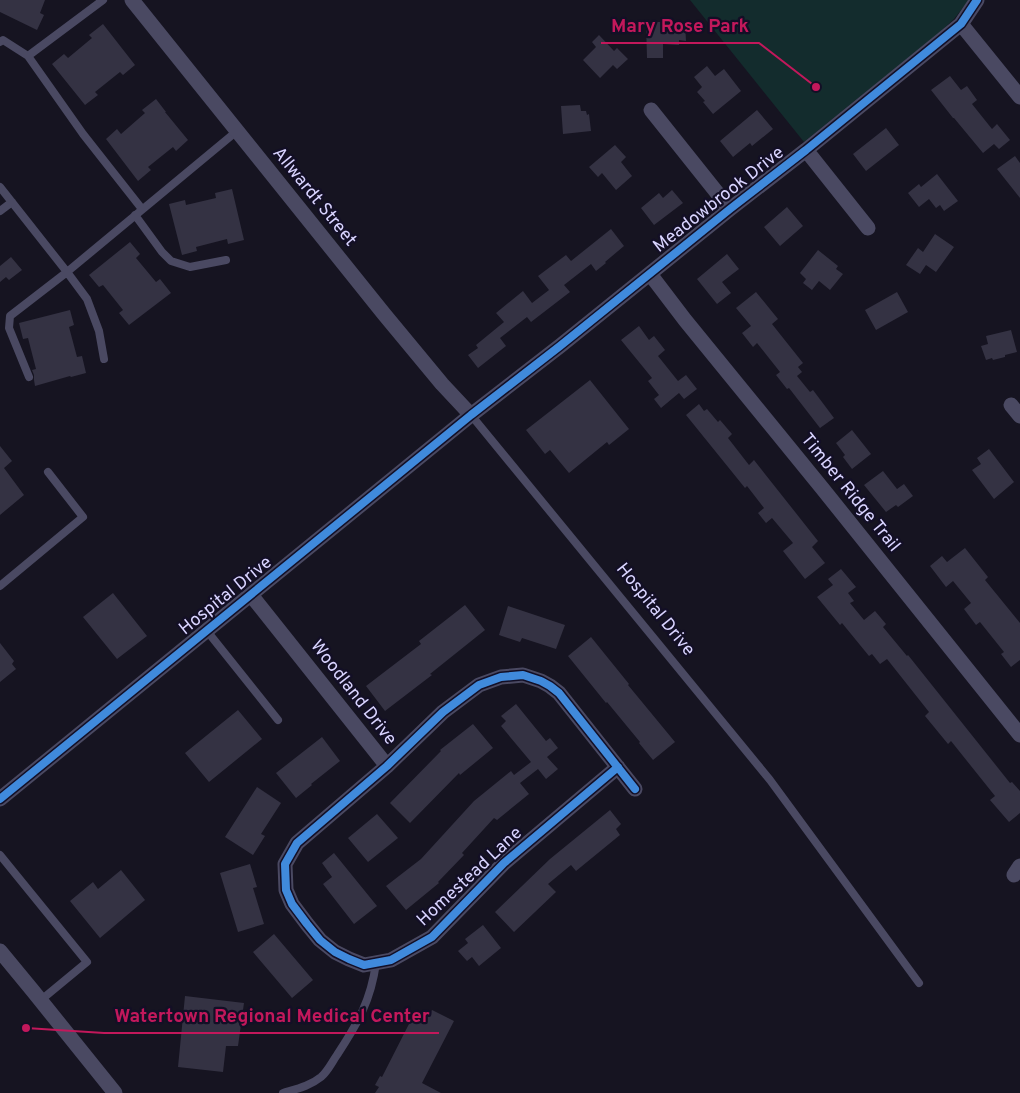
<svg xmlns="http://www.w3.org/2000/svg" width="1020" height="1093" font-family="Overpass,sans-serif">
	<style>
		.green { fill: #132c2d }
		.building { fill: #343243 }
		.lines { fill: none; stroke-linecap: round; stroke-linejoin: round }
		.lane { stroke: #4a4962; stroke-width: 8 }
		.street { stroke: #4a4962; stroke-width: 15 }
		.cycleway-casing { stroke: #130f26; stroke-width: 11 }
		.cycleway { stroke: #408adc; stroke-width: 8 }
		.labels { text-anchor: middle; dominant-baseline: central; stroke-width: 4.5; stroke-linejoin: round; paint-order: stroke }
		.street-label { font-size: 18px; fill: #d9d4ff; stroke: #130f26 }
		.leader { fill: none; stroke: #c2185b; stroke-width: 2 }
		.callout-dot { fill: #c2185b; stroke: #130f26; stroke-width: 2 }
		.callout-label { font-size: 19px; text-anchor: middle; font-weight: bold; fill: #c2185b; stroke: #130f26; stroke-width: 4.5; stroke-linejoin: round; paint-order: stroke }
	</style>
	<rect width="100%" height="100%" fill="#161421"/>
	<path class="green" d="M690,0H969L954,19L939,33L804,142Z"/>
	<path class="building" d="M0,0H45L40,13L44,15L37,30L0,12Z
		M646,22H685L686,41L679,40V45L663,44V58H647Z
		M103,24L135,65L123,75L120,72L95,92L98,95L85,105L52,64L64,54L68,58L92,38L89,35Z
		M599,35L614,51L617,48L628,59L617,69L613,65L600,78L583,60L596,47L592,42Z
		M707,66L715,76L724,69L741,91L713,114L703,102L705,101L697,92L702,87L694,77Z
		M950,76L961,90L967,86L977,100L972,104L992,129L997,124L1010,140L999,149L994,144L983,153L954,118H953L931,90Z
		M156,99L166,112H165L188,140L176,151L173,147L148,167L151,170L138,181L106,139L117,129L121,134L145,113L142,110Z
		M580,105L581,111H586L587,115L589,114L591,131L563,134L561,106Z
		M757,110L773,129L752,146L750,143L733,157L720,141Z
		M886,128L899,145L866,171L853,154Z
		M615,145L626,157L621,162L632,176L616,190L602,173L598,177L589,167Z
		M1015,156L1020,163V198L997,169Z
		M937,174L958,201L944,211L940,205L936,208L929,199L919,207L908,193L919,184L921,187Z
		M232,189L244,240L228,244L227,239L196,247L197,251L182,255L169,204L185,200L186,205L216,198L215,193Z
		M672,190L683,203L654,225L641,208L659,193L663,198Z
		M787,207L803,226L780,246L764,227Z
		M611,229L624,246L605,262L606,263L596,271L591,264L564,285L570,292L531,322L527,317L500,338L506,346L478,368L468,355L478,348L476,345L504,322L496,313L523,291L532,303L549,290L538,276L566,255L571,261Z
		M935,234L954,247L936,272L926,265L920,274L906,265L918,248L923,252Z
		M130,242L140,254L136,258L156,282L160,279L171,293L129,325L119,313L123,310L103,285L99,287L89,275Z
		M818,250L838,266L836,269L843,274L830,290L819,281L812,290L803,283L806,279L800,273Z
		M727,254L739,269L722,282L731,293L717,304L697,279Z
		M11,257L22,270L9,280L6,277L0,282V266Z
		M756,292L778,319L772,324L803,363L798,367L802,372L797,376L810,392L813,390L834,418L820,428L789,388L787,389L776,375L780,372L757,343L753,347L742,333L751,326L736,308Z
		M897,292L908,312L876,330L865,310Z
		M70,310L74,325L69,327L77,357L82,356L86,373L71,377L70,376L35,386L34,380V375L32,370L36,369L28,338L23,339L19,323Z
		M639,326L649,340L654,336L665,350L658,356L678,381L686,375L697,389L684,399L679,393L661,408L654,399L659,395L648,381L652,378L621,340Z
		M1011,330L1017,352L1005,355V357L993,360L992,358L986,360L981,346L988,344L986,336Z
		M590,380L629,429L609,445L607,442L569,473L550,450L545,454L526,430Z
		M699,404L704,411L707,409L718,422L720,420L732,434L728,438L749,465L754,460L818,541L812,547L825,563L805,579L783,551L793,543L772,518L766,523L758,513L764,508L747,486L745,488L686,415Z
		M852,430L871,454L852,469L843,457L845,455L836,443Z
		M0,446L12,461L4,468L24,495L0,515Z
		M989,449L1014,482L994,499L972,470L981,464L977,458Z
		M883,471L897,489L904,484L913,496L898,507L896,505L886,512L864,485Z
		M965,548L988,577L985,580L1020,623V660L1011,667L1001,654L1004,652L980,622L976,625L964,609L971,603L953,581L946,587L930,566L942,556L947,562Z
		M841,569L856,587L848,593L854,601L850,603L864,620L875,611L886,624L883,627L907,656L908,655L1010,783L1012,782L1020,791V813L1009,822L990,800L995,796L951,741L948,744L925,716L929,712L887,659L880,664L872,654L869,656L842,623L840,625L817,597L833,585L828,579Z
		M113,593L147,636L117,659L83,617Z
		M465,605L485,630L430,674L432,675L385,711L366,686L421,644L419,641Z
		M508,606L565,625L556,649L522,638L520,642L499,635Z
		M591,637L629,684L628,685L675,742L653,760L639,743L640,742L607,702L606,703L568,656Z
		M0,643L14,661L12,664L16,669L0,682Z
		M516,704L546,741L550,738L558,748L547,757L558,769L546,779L538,769L520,783L529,794L497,820L494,818L462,853L464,855L438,882L439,883L406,910L386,886L421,859L474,801L511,771L514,775L531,762L501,726L506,721L501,716Z
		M238,710L262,739L209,782L185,753Z
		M473,724L493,748L460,775L459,773L410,823L390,803L441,751L440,750Z
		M322,737L340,761L311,784L312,785L296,798L276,773Z
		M257,787L281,803L261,834L265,836L253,855L225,837Z
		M610,810L621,824L616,829L620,835L576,871L571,865L548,884L556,892L514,932L495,912L550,859Z
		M377,814L398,838L368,862L348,838Z
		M334,853L377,906L354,924L323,884L332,877L322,863Z
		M250,864L257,887L253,888L264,924L238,932L220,873Z
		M121,870L145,900L100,938L70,901L93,882L98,889Z
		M483,925L501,948L479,966L472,957L467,961L458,951L468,943L465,939Z
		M274,934L313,980L292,998L253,952Z
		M185,996L244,1003L238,1046H226L223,1072L178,1067Z
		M432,1010L454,1021L422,1083L441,1093H375L379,1087L375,1085L380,1076L382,1077L410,1022L412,1023L418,1011L429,1017Z"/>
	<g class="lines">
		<path class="lane" d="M0,42L3,40L28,56L83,134L142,209
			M28,56L103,0
			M0,187L67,272L237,131
			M0,211L12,202
			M135,215L162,252L171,261L190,267L226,260
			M29,377L9,328L10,316L67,272L87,299L99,331L104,359
			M471,415L770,780L919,983
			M0,586L83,517L48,472
			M207,631L278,720
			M0,855L87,962L41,1000
			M283,1093C296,1089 310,1086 321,1077C328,1071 332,1062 337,1055C358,1023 371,1000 376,963"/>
		<path class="street" d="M132,0L384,314L442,384L471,415
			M961,24L1020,97
			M651,110L730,209
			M806,150L868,228
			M650,274L685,320L822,488L1020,735
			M1011,405L1020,416
			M251,595L387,766
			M618,767L504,863L432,937L391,960L364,965L349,959L335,952L320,940L307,924L292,904L286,890L285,864L297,843L387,766L443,712L479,685L501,677L523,675L541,681L550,686L559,693L635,789
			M0,799L471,415L560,346L730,209L806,150L961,24L977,0
			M1014,875L1020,866
			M0,951L33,991L115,1093"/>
		<defs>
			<path id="cycleway" d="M618,767L504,863L432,937L391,960L364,965L349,959L335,952L320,940L307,924L292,904L286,890L285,864L297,843L387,766L443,712L479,685L501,677L523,675L541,681L550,686L559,693L635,789
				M0,799L471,415L560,346L730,209L806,150L961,24L977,0"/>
		</defs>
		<use href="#cycleway" class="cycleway-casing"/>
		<use href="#cycleway" class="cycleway"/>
	</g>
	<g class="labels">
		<g class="street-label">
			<text transform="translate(314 197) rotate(51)">Allwardt Street</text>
			<text transform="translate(719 200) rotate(-38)">Meadowbrook Drive</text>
			<text transform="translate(850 493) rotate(51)">Timber Ridge Trail</text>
			<text transform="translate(226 596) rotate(-39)">Hospital Drive</text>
			<text transform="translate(655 610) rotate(51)">Hospital Drive</text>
			<text transform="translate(353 693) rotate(52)">Woodland Drive</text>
			<text transform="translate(470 877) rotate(-43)">Homestead Lane</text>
		</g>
	</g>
	<path class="leader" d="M816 87L759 43H601M26 1028L104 1033H439"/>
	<g class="callout-dot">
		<circle cx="816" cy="87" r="5"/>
		<circle cx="26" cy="1028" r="5"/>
	</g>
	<g class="callout-label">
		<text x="680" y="32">Mary Rose Park</text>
		<text x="272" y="1022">Watertown Regional Medical Center</text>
	</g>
</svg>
